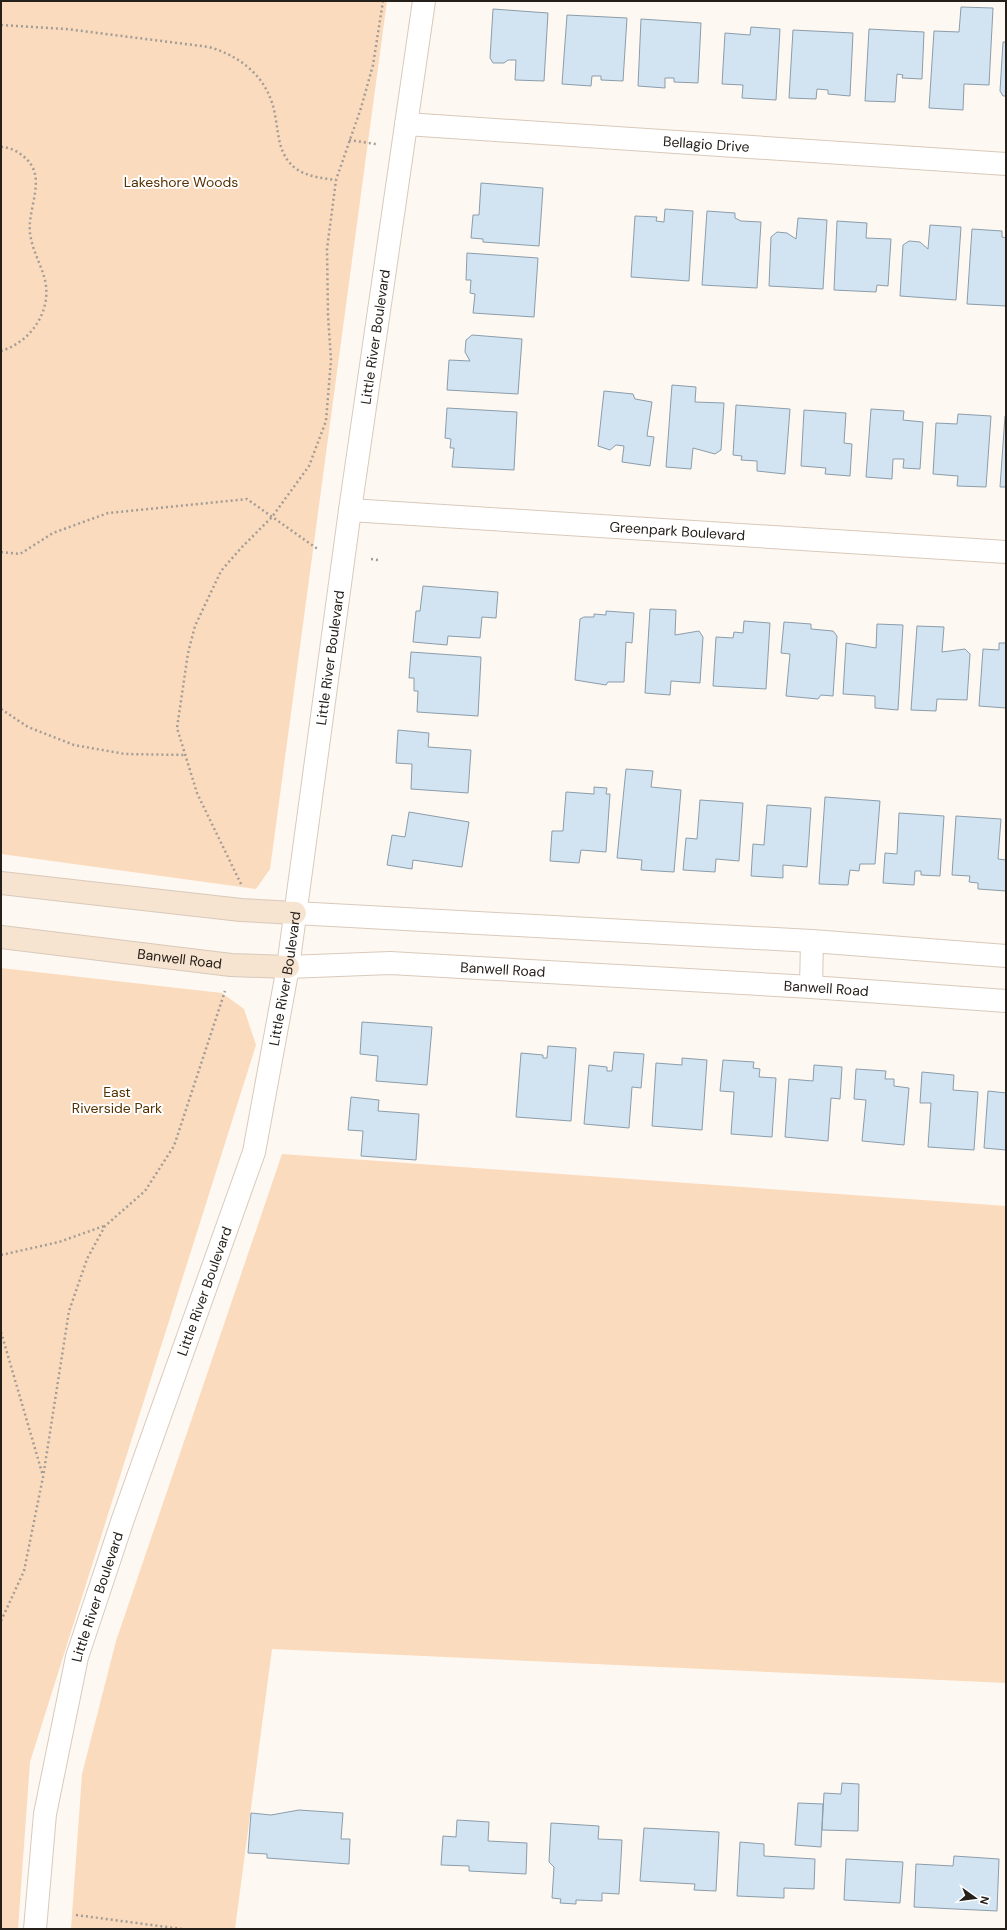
<svg xmlns="http://www.w3.org/2000/svg" width="1007" height="1930" font-family="'DM Sans',sans-serif">
	<style>
		.green { fill: #fbdbbd }
		.building { fill: #d2e4f2; stroke: #8b9daa }
		.lines { fill: none; stroke-linecap: round; stroke-linejoin: round }
		.minor-casing { stroke: #d9c9ba; stroke-width: 24 }
		.tertiary-casing { stroke: #d9c9ba; stroke-width: 24 }
		.secondary-casing { stroke: #d9c9ba; stroke-width: 24 }
		.path { stroke: #a39d97; stroke-width: 2.5; stroke-dasharray: 2 3; stroke-linecap: butt }
		.minor { stroke: #fff; stroke-width: 22 }
		.tertiary { stroke: #fff; stroke-width: 22 }
		.secondary { stroke: #f6e3d0; stroke-width: 22 }
		.labels { text-anchor: middle; dominant-baseline: central; stroke-width: 4; stroke-linejoin: round; paint-order: stroke }
		.street-label { font-size: 14px; fill: #26201b; stroke: #fff }
		.park-label { font-size: 14px; fill: #563100; stroke: #fff }
	</style>
	<rect width="100%" height="100%" fill="#fef8f2"/>
	<path class="green" d="M1,1H387L270,869L256,889L1,854Z
		M1,968L222,993L244,1009L256,1045L30,1762L18,1929H1Z
		M282,1154L1006,1206V1683L272,1649L235,1929H71L82,1774L116,1641Z"/>
	<path class="building" d="M961,7L993,8L989,85L964,84L963,110L929,108L934,31L959,32Z
		M493,9L548,13L544,81L515,80L516,60H508L504,63H493L490,58Z
		M567,15L627,18L623,81L601,80V76H592L591,86L562,84Z
		M641,19L701,23L698,83L674,82V78H665V88L638,86Z
		M751,27L780,29L776,100L742,98L743,85L722,84L725,33L750,35Z
		M869,29L924,32L922,79L902,78L903,75L897,74L895,102L865,101Z
		M793,30L853,33L850,96L828,94V90L817,89L816,99L789,98Z
		M1003,42H1006V96H1003L1000,91Z
		M481,183L543,188L539,246L483,242V239L471,238L473,215H479Z
		M665,209L693,211L689,281L631,277L635,216L657,217L656,221L664,222Z
		M707,211L735,213V218L741,221L761,222L757,288L702,285Z
		M798,218L827,220L823,289L769,286L771,237L777,232L787,233L796,239Z
		M837,221L867,223L866,238L891,239L888,286L877,285L876,292L834,290Z
		M930,225L961,227L956,300L900,296L903,245L909,241L920,242L928,249Z
		M972,229L1002,231V237L1006,238V306L967,304Z
		M467,253L538,258L534,317L473,313L475,294L470,293L471,280H466Z
		M472,335L522,339L518,394L447,390L449,360L470,361L465,352L466,340Z
		M672,385L696,387L695,402L724,403L721,450L715,454L693,448L691,469L666,467Z
		M604,391L633,394L635,399L652,402L647,436L654,437L650,466L622,462L624,446L616,445L610,450L598,446Z
		M736,405L790,409L785,474L757,471V461L741,460L742,456L733,455Z
		M447,408L517,412L514,470L452,467L454,448H450L451,439L445,438Z
		M871,409L904,411L903,420L923,422L920,469L903,468L904,459H893L892,479L866,477Z
		M804,410L846,413L844,443L852,444L850,476L825,474L826,468L801,466Z
		M958,414L991,416L986,487L957,486L958,476L933,474L936,423L957,424Z
		M1005,416H1006V487H1000Z
		M423,586L498,592L496,618L482,617L480,638L448,636L447,645L413,642L416,611H420Z
		M650,609L676,610L675,635L699,631L703,637L700,683L671,681L670,695L645,693Z
		M606,611L634,613L632,643L626,642L624,682H608L606,685L575,680L580,619L584,617H594V614L606,615Z
		M744,621L770,623L766,689L713,686L716,637L733,638L734,632L743,633Z
		M784,622L811,624V629L833,631L837,636L833,696L821,695L818,699L786,696L790,654L781,653Z
		M877,624L903,625L898,710L875,708V696L843,694L846,643L876,648Z
		M917,626L944,627L942,652L965,649L970,654L967,700L937,699L936,711L911,710Z
		M999,643H1006V708L979,706L983,649L999,650Z
		M411,652L481,657L478,716L417,712L418,691H414V678H409Z
		M398,730L429,733L428,747L471,750L468,793L411,789L412,764L396,763Z
		M626,769L653,771L651,787L681,790L674,872L641,870L642,860L617,858Z
		M594,787L607,788L606,794H610L606,852L581,850L579,863L550,861L552,831H563L566,792L594,794Z
		M825,797L880,801L875,864H860L859,871L850,870L848,885L819,884Z
		M700,800L743,803L739,861L716,859L715,872L683,870L686,838L697,839Z
		M767,805L811,808L807,867L783,865V878L751,876L753,844L764,845Z
		M409,812L469,822L462,867L413,860L412,869L387,865L392,835L405,837Z
		M899,813L944,816L940,876L921,875V871H915L914,885L883,883L885,853L897,854Z
		M956,816L1001,819L998,859L1006,860V891L978,889V883L969,882L970,876L952,875Z
		M362,1022L432,1027L427,1085L376,1081L378,1056L360,1054Z
		M548,1046L576,1048L571,1121L516,1117L521,1053L543,1055V1058H547Z
		M614,1052L644,1054L641,1088L632,1087L629,1128L584,1124L589,1065L607,1067V1071H612Z
		M682,1058L707,1060L702,1130L652,1126L656,1063L682,1065Z
		M723,1060L754,1062L753,1068L760,1069L759,1077L776,1078L772,1137L731,1134L734,1092L720,1091Z
		M814,1065L842,1067L840,1099L831,1098L828,1141L785,1137L789,1079L813,1081Z
		M856,1069L886,1071L885,1079H894V1086L909,1088L904,1145L862,1141L866,1100L854,1099Z
		M922,1072L954,1075L953,1090L978,1092L974,1150L928,1147L931,1103H920Z
		M988,1091L1006,1093V1150L984,1148Z
		M351,1097L379,1100L378,1111L419,1114L416,1160L361,1156L363,1131L348,1130Z
		M842,1783L859,1784L858,1831L822,1830L824,1793L841,1794Z
		M798,1803L823,1804L821,1847L795,1845Z
		M299,1810L343,1813L341,1839H350L349,1864L267,1858V1854L248,1853L251,1813L271,1815Z
		M457,1820L489,1822L488,1841L527,1843L526,1874L469,1871V1866L441,1865L443,1836L456,1837Z
		M551,1823L599,1826L598,1839L622,1840L619,1894L602,1893V1901L576,1900V1904L560,1903L561,1899L552,1898L554,1867L549,1862Z
		M644,1828L719,1832L716,1891L694,1890L695,1884L640,1881Z
		M740,1842L764,1844V1856L815,1859L814,1889L784,1888V1898L737,1896Z
		M954,1856L999,1859L997,1911L914,1907L916,1864L953,1866Z
		M846,1859L903,1862L900,1903L844,1900Z"/>
	<g class="lines">
		<defs>
			<g id="minor">
				<path id="s1" d="M406,124L1006,164"/>
				<path id="s2" d="M350,510L1006,552"/>
			</g>
			<g id="tertiary">
				<path d="M295,913L812,941L1006,956"/>
				<path id="s3" d="M288,967L390,963L811,987L1006,1001"/>
				<path d="M811,987L812,941"/>
				<path id="s4" d="M35,1929L45,1814L77,1657L123,1519L254,1152L288,967L350,510L424,1"/>
			</g>
			<g id="secondary">
				<path d="M1,883L241,910L295,913"/>
				<path id="s5" d="M1,937L231,965L288,967"/>
			</g>
		</defs>
		<use href="#minor" class="minor-casing"/>
		<use href="#tertiary" class="tertiary-casing"/>
		<use href="#secondary" class="secondary-casing"/>
		<path class="path" d="M1,25L66,29L209,47C243,57 269,79 275,115C279,135 278,154 295,168C307,177 322,178 336,180
			M349,140L376,144
			M1,147C9,147 17,151 23,156C49,176 27,207 30,233C32,250 41,264 45,280C52,311 31,342 1,351
			M1,552L20,554L53,533L108,513L247,499L319,550
			M371,559L378,560
			M1,709L28,727L74,745L125,754L186,755
			M241,884L197,793L177,728L188,653L195,626L221,571L242,547L272,517L309,466L326,421L331,360L328,315L327,249L336,180L361,108L373,65L383,1
			M1,1255L59,1242L104,1226
			M1,1332L43,1476
			M1,1621L24,1571L43,1477L69,1311L87,1259L105,1226L145,1191L174,1146L225,991
			M76,1915L182,1929"/>
		<use href="#minor" class="minor"/>
		<use href="#tertiary" class="tertiary"/>
		<use href="#secondary" class="secondary"/>
	</g>
	<g class="labels">
		<g class="street-label">
			<text stroke="none"><textPath href="#s1" startOffset="301">Bellagio Drive</textPath></text>
			<text stroke="none"><textPath href="#s4" startOffset="1635">Little River Boulevard</textPath></text>
			<text stroke="none"><textPath href="#s2" startOffset="328">Greenpark Boulevard</textPath></text>
			<text stroke="none"><textPath href="#s4" startOffset="1311">Little River Boulevard</textPath></text>
			<text stroke="none"><textPath href="#s5" startOffset="180">Banwell Road</textPath></text>
			<text stroke="none"><textPath href="#s3" startOffset="215">Banwell Road</textPath></text>
			<text stroke="none"><textPath href="#s4" startOffset="987">Little River Boulevard</textPath></text>
			<text stroke="none"><textPath href="#s3" startOffset="539">Banwell Road</textPath></text>
			<text stroke="none"><textPath href="#s4" startOffset="663">Little River Boulevard</textPath></text>
			<text stroke="none"><textPath href="#s4" startOffset="339">Little River Boulevard</textPath></text>
		</g>
		<g class="park-label">
			<text x="181" y="182">Lakeshore Woods</text>
			<text x="117" y="1092">East<tspan x="117" dy="16">Riverside Park</tspan></text>
		</g>
	</g>
	<rect width="1007" height="1930" fill="none" stroke="#26201b" stroke-width="4"/>
	<g transform="translate(975 1898) rotate(104)" stroke="#ffffff" stroke-width="3" paint-order="stroke">
	<path d="M0-3L7 15L0 10L-7 15Z" fill="#26201b"/>
	<text y="-6" font-size="11" font-weight="bold" text-anchor="middle" fill="#26201b">N</text>
	</g>
</svg>
